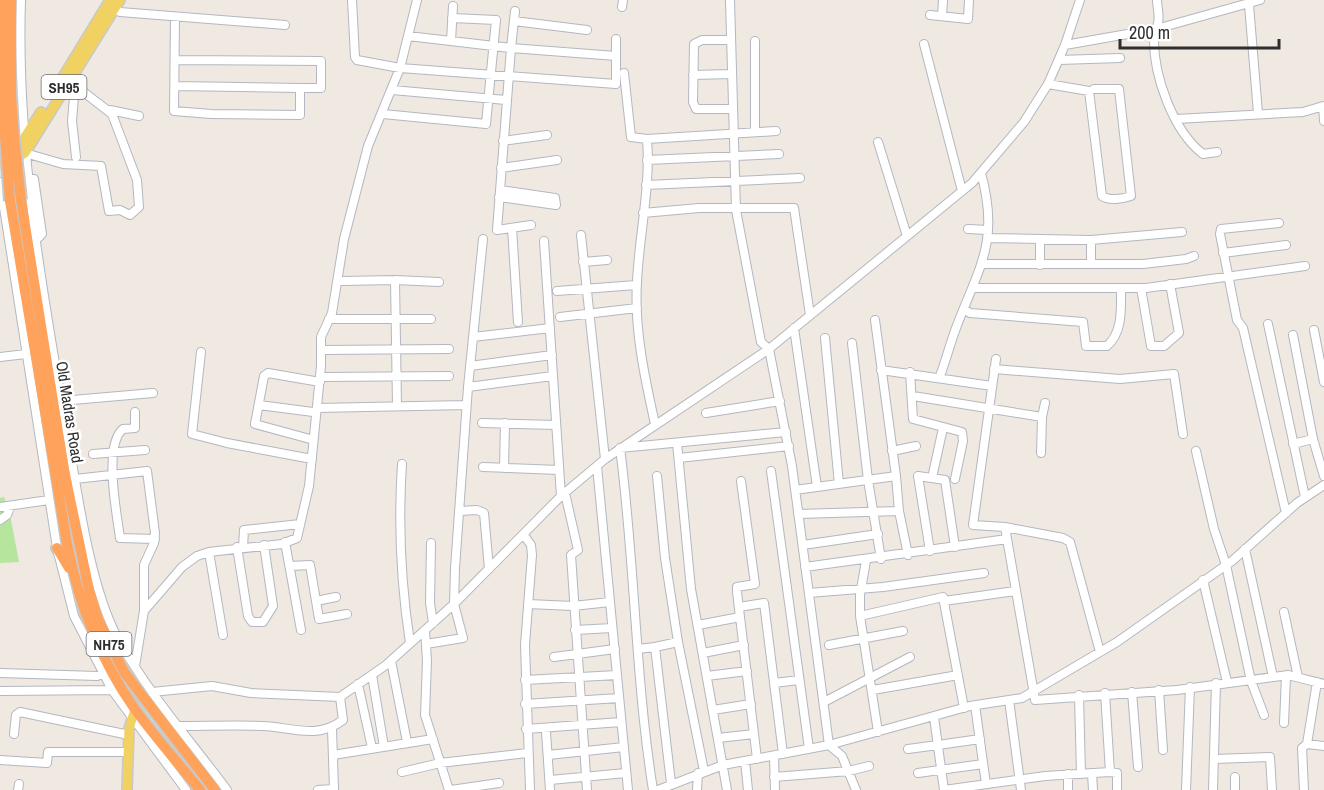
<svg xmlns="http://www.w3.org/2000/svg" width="1324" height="790" font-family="'Archivo Narrow',sans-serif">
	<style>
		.green { fill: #b6e59e }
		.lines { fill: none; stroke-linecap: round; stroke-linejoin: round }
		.minor-casing { stroke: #b4b7c1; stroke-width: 10 }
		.major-casing { stroke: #c9c9c9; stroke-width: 12 }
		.highway-casing { stroke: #c9c9c9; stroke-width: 14 }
		.minor { stroke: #fff; stroke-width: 8 }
		.major { stroke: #f2d163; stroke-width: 9 }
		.highway { stroke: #ffa35c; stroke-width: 10 }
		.highway-bridge-casing { stroke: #c9c9c9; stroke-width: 14; stroke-linecap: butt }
		.highway-bridge { stroke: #ffa35c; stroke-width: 10 }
		.labels { text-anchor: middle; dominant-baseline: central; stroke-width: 5; stroke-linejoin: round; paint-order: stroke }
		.shield { fill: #fff; stroke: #6d6d6d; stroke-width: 1.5 }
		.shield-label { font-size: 15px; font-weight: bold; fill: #2e2e2e }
		.street-label { font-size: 16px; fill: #2e2e2e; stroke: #fff }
	</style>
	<rect width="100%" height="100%" fill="#efe9e1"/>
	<path class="green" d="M4,497L11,520L19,562L0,563V498Z"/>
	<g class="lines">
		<defs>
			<path id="minor" d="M21,0C16,151 44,302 70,450C79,505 92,591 118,639C148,693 190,740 227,790
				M352,0L355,57L357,60L400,68L616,84V39
				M730,0L736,210L761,342L769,349L792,466L829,745L842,756L856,790
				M1157,0C1157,7 1160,16 1158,23C1157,28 1154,32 1154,37C1153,75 1173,131 1203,154L1217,152
				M1249,5L1258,113
				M111,7L120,12L285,25
				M622,7L623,0
				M515,11L511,48L616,56
				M930,15L968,19L969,0
				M942,16L943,0
				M514,21L587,30
				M408,36L511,48L497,230L531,225
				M730,40H702L694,44L693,102L696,109H732
				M451,41L453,6
				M755,41V131
				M924,44L962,191
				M1065,45L1156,29L1260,0
				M175,60L321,61V88H300V115L211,114L174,111L175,18
				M1059,60L1120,58
				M624,73L631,137L647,139C651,186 639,235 637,282C634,329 645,379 655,424
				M693,75L731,74
				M1048,84L1089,91L1102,196C1109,201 1122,199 1131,196L1119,89H1094
				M75,85L72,121L76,157
				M175,86L300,88
				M392,90L506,100
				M110,110L139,116
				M383,114L486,124L496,20L452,18
				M1176,119L1303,112L1323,106L1324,121
				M647,139L776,131
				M503,141L547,135
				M878,142L907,236
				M25,153L63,164L101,166L109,211L120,210L130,215L139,207L137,180L112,114L68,80
				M647,160L779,154
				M501,168L557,160
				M27,179H34L42,234L36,240
				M0,182L57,548L74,616L112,690L186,790
				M646,185L800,178
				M499,197L556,205L555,198L500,190
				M643,213L699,208H794L810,315
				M1279,223L1221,229L1220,234L1237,320L1243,328L1286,513
				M512,228L518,322
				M968,229L988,230
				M581,235L605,459
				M988,238L1091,240L1182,232
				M544,241L561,496
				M1223,253L1286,245
				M583,262L607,260
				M983,264H1143L1186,259L1194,256
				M1091,264V240
				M1040,265V241
				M395,280L439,282
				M342,281L395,280L397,406
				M973,288H1146L1305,266
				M1141,288L1151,346H1164L1179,333L1170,284
				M557,291L636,285
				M964,309L970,313L1083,322L1086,346H1107C1123,332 1121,309 1121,288
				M560,317L637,308
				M329,319H431
				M875,320L896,476
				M1268,324L1305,497
				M794,328L817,487
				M1314,330L1324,382
				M1293,335L1313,439L1324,476
				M473,337L550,328
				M825,338L839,484
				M852,343L868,480L881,559
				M321,350L449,349
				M201,352L192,434L227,443L312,459
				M0,357L26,354
				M996,359L973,525L1005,527L1063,538L1070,542L1100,652
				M470,366L552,355
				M994,369L1120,379L1174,374L1183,434
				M881,370L992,386
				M910,372L913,419L962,432L963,441L955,479
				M940,376C946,360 950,344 956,328C979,267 1000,242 981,173
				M323,377L449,376
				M468,387L553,376
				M913,396L1042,417L1041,453
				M61,401L153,393
				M259,405L313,412
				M317,408L466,405
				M135,412V428L123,429C103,445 117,515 120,538L155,539
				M706,413L780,401
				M1042,417L1045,403
				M482,423L556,425
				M310,439L255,424L264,376L268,373L320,382
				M677,443L691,589L727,790
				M1293,444L1313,439
				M892,451L916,446
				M1196,451L1214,529L1226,565L1251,681L1264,715
				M93,454L145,450
				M679,458L789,446
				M402,464C398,524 401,584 410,643
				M597,466L628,790
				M483,467L559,470
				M504,468L505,423
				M771,471L809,749
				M657,476L665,558L678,642
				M932,478L943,428
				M75,479L147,471L155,533L154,543L144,565V611
				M741,481L755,584L737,587V592L757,759
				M795,490L896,476L899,511
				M565,493L578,550L571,555L587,790
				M0,507L49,500
				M460,511L477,510L484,513L489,569
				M798,514L899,511L908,555
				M0,520L7,515L10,507
				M1005,527L1035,700L1177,690L1288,675L1324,684
				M523,534L531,545L532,555L525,645L530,790
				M285,542L301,630
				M431,543L430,603L433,623
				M803,545L878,534
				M237,547L248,616L252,622H263L273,606L264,545
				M243,547L244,530L300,524
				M1245,549L1273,677
				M930,551L918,476L945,480L955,547
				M209,552L223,635
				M866,561L860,595V616L878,732
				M290,566L310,565L319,619L347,614
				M805,567L1007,539
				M1203,580L1227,682
				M809,593L883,587L984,573
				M316,601L336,597
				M944,601L1015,591
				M528,604L573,606L610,602
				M739,607L764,603L783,754
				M1284,612L1298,677
				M860,616L943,597L964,708
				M698,625L740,617
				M425,630L427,661L425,715L449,790
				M575,630L612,628
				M426,644L463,638L454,604L455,568L468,387L483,239
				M829,645L903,631
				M638,649L655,647
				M703,653L744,645
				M554,657L615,649
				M391,661L407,742
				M135,666L144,611L182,567L197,556L209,552L282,544L297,538L309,486L321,366V337L332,313L344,239L368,146L400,68L417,0
				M0,673L97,676L102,674
				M372,675L384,747
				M707,676L747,671
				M525,680L617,675
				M774,683L799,680
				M358,684L372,748
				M873,690L958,675
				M1159,690L1163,750
				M0,691L112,690
				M152,692L212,686L251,693L340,697L386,665L454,604L561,496L605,459L769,349L972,183L1024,122L1048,84L1065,45L1080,0
				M1132,692L1138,767
				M1079,695L1081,774
				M1009,700L1021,790
				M824,702L910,657
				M525,704L619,698
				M975,705L986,784
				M713,710L751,704
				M934,717L944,790L1045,776L1110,772L1105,693
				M1284,723L1286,676
				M179,726C207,726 235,725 263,726C291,727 317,740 343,720L340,697
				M526,729L621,722
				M546,732L550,790
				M14,734L16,715L20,712L129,735
				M718,738L754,734
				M1307,744L1324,746
				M938,745L980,739
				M908,749L938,745
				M333,755L433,739
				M548,755L624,747
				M774,756L775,790
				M1214,759L1270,757L1272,790
				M0,760L47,763L48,752H128
				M745,761L748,790
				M402,772L440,763L527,753
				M1110,772L1117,773V790
				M918,773L983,764
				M1092,773L1093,790
				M1068,774V790
				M774,777L849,771L869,766
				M550,780L626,773
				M671,783L655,647L678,642L704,771
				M18,790L19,784
				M318,790L334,789L332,729
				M451,790L499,783
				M653,790C635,677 635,562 620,448L786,432
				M658,790L723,765L829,745L970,706L1022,698L1117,642L1232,561L1297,503L1324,485
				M697,790L698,773
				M1186,790L1190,687
				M1213,790L1216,683
				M1235,790V777
				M1304,790L1302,748L1307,744L1317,682"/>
			<path id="major" d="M63,77L110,0
				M0,151L19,146L41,112
				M0,163L14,160L25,153L120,0
				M127,790L129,729L135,709"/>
			<path id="highway" d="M1,0V97L5,136
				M11,0V96L14,137
				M21,200L64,470L89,590L98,619L124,672L215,790
				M10,201L67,544C79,604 99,658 134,708C154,736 178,763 200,790
				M57,548L69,568"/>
		</defs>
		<use href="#minor" class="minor-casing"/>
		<use href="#major" class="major-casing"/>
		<use href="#highway" class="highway-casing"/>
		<use href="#minor" class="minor"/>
		<use href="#major" class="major"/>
		<use href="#highway" class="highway"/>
		<defs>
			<path id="highway-bridge" d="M5,136L10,201
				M14,137L21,200"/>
		</defs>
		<use href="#highway-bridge" class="highway-bridge-casing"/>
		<use href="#highway-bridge" class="highway-bridge"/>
	</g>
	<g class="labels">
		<g class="shield">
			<rect x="41.5" y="75" width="45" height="24" rx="4.5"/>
			<rect x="86.5" y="632" width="45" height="24" rx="4.5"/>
		</g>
		<g class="shield-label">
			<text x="64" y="87">SH95</text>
			<text x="109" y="644">NH75</text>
		</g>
		<g class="street-label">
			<text transform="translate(70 412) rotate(81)">Old Madras Road</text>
		</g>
	</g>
	<path d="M1120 39v9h159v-9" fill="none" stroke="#2e2e2e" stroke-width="3"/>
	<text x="1129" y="39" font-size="18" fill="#2e2e2e" stroke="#ffffff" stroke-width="4.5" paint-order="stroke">200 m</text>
</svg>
